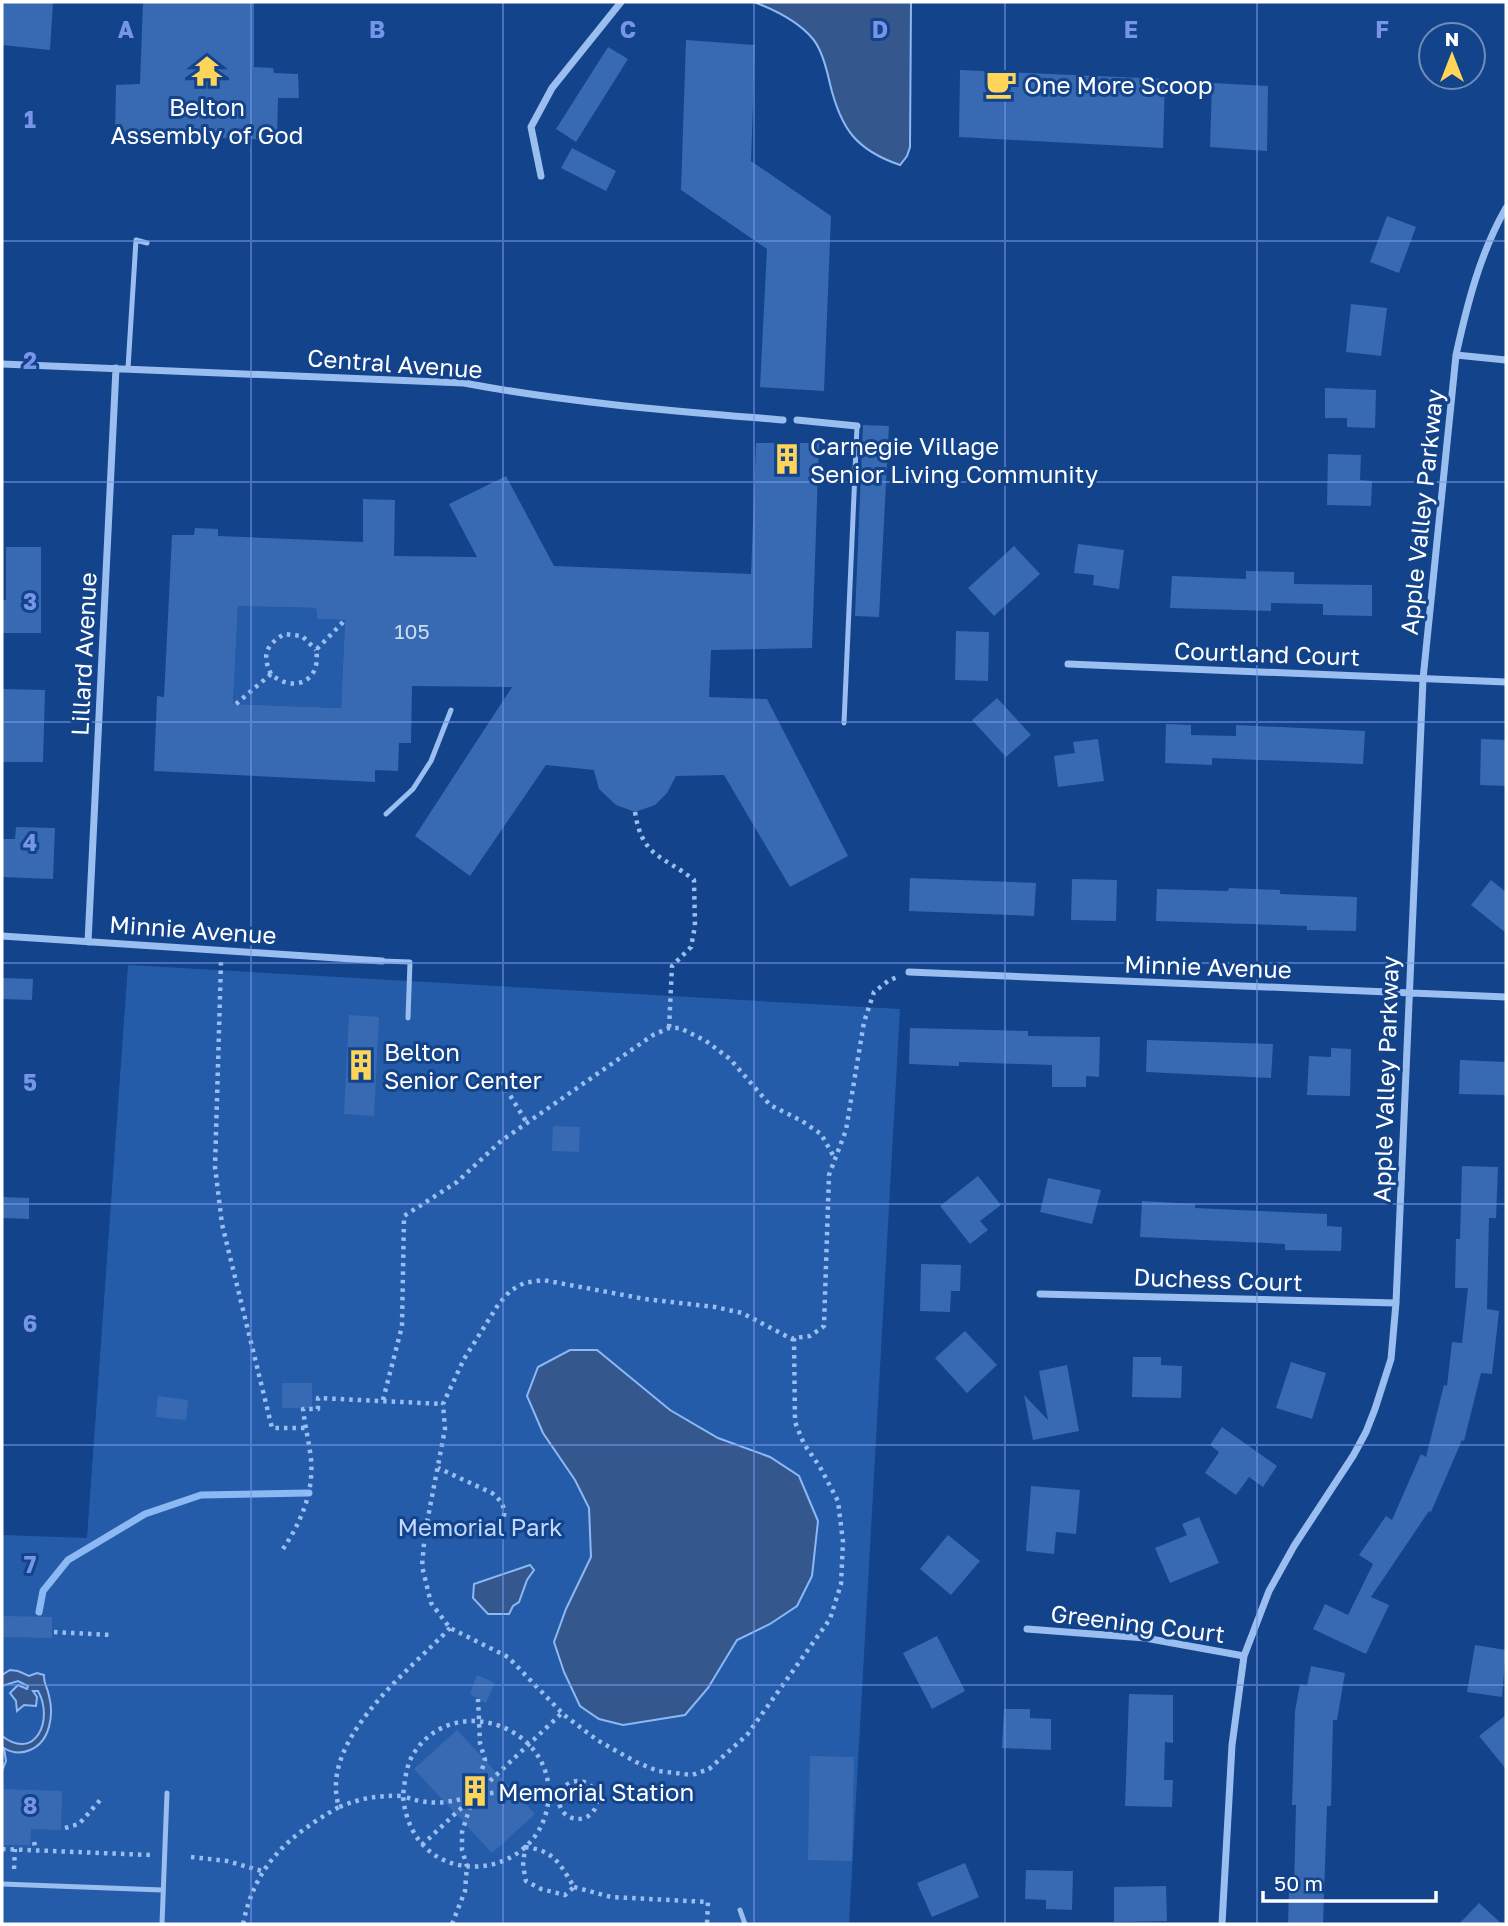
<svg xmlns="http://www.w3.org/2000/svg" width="1508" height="1926" font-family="'Golos Text',sans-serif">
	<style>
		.green { fill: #255caa }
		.water { fill: #34578d; stroke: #8cb8f4; stroke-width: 2 }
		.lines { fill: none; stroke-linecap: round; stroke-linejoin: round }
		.stream { stroke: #8cb8f4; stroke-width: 7 }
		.building { fill: #376ab2; fill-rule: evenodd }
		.path { stroke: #9abef0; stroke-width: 4.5; stroke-dasharray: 3.5 5; stroke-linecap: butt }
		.lane { stroke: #9abef0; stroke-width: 5 }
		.street { stroke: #9abef0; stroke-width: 7 }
		.grid { fill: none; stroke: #7795e8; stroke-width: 2; stroke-opacity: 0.55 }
		.labels { text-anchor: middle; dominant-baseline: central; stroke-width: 6; stroke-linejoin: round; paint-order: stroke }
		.number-label { font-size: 21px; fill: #cddaec }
		.poi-label { font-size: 24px; fill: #fff; stroke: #13438a; text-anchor: start }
		.street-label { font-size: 24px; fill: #fff; stroke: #13438a }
		.park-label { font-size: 24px; fill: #c1d9fc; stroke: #13438a }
		.grid-label { font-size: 23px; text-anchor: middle; font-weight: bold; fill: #7795e8; stroke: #13438a; stroke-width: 6; stroke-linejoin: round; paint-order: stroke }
	</style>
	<rect width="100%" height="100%" fill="#13438a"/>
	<path class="green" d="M238,606L316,608L317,619L345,620L341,708L233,704Z
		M128,965L900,1009L849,1924H2V1535L87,1538Z"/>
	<path class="water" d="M754,2H911L910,147L907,156L900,165C856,150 841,129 830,84C827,70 822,50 813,39C798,21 775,10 754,2Z
		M570,1350H597L670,1410L718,1438L770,1457L799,1476L818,1521L812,1576L797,1606L770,1624L737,1640L708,1688L685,1715L623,1725L599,1719L580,1706L564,1672L554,1642L566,1609L591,1557L589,1508L575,1480L543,1433L527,1396L538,1367Z
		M530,1565L534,1570L527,1580L519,1602L513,1606L509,1614H488L473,1598L474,1584Z
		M10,1670L18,1671L29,1676L37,1673L44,1675C43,1683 48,1688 49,1696C54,1715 50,1742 30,1750C21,1754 12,1753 4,1748L6,1761L2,1771V1736C36,1762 54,1719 38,1691H33L37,1697L36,1706L24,1705L17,1711L16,1701L10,1693L18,1685L27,1689L28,1686L18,1681L2,1686V1675Z"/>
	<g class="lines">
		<path class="stream" d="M39,1612L43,1591L68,1560L145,1514L201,1495L309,1493"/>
	</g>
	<path class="building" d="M2,2H53L50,50L2,45Z
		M143,2H254V67L273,68L274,73L298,74L299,98H278L277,140L115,134L116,85L140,84Z
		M686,40L755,45L751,161L831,216L824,391L760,387L767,249L681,190Z
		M608,47L628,59L576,142L556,129Z
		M960,70L1165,79L1163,148L959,137Z
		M1212,83L1268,86L1267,151L1210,147Z
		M572,148L616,171L606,191L561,168Z
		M1387,216L1416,227L1399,273L1370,262Z
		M1351,304L1387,308L1381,356L1346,352Z
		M1325,388L1376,390L1375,428L1347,427V418H1325Z
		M863,425L889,426L879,617L855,616Z
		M756,443H819L812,648L711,650L709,697L767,699L848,856L790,887L724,775L676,776L667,793L655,805L635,812L616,805L599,789L594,770L546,765L470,876L415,836L512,687L412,686L411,743H399L398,771L375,770V782L154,771L157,696L164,697L172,535H194L195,528L218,529V536L363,542V499L395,500L394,556L477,557L449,504L506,476L554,566L751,574ZM238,606L316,608L317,619L345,620L341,708L233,704Z
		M1328,454L1361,455L1360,480L1372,481L1371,506L1327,505Z
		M1078,544L1124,550L1119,589L1093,585L1094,575L1074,573Z
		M1014,546L1040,574L994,616L968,588Z
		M6,547H41V633H2V600H6Z
		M1246,571L1294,572V584L1372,585V616L1323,615V604L1271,603V611L1170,608L1172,576L1246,579Z
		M956,631L989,632L988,681L955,680Z
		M2,689L45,690L43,762H2Z
		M997,698L1031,735L1006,757L972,720Z
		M1166,724L1191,725V735L1236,736V725L1365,731L1363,764L1212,758V765L1165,763Z
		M1098,739L1104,781L1058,787L1054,756L1075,753L1073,742Z
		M1481,739L1506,740V786L1480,785Z
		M16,827L55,828L53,879L2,877V839H15Z
		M910,878L1036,883L1034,916L909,911Z
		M1072,879L1117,880L1116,921L1071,920Z
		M1491,880L1506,892V933L1471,905Z
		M1229,888L1280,890V894L1357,897L1356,931L1307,930V926L1156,921L1157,889L1228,891Z
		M2,978L33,979L32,1000L2,999Z
		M349,1015L379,1017L374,1116L344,1114Z
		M910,1028L1028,1031V1036L1100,1037L1099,1077L1086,1076V1087H1052V1065L959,1062V1066L909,1064Z
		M1147,1040L1273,1044L1271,1078L1146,1072Z
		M1331,1048L1351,1049L1350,1096L1307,1095L1309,1056L1331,1057Z
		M1460,1060L1506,1062V1095L1459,1094Z
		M553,1126L580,1127L579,1152L552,1151Z
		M1462,1166L1498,1167L1496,1218H1489L1487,1309L1499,1311L1492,1374L1481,1373L1464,1441L1462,1440L1431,1512L1429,1511L1371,1597L1389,1605L1366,1654L1313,1629L1325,1604L1348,1615L1373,1564L1359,1555L1386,1516L1392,1520L1421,1454L1426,1457L1444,1385L1447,1386L1452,1342L1462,1343L1468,1288H1455L1456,1239H1460Z
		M978,1176L1001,1205L980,1221L988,1230L970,1244L940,1206Z
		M1048,1178L1101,1190L1092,1224L1040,1212Z
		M2,1197L29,1198V1219L2,1218Z
		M1142,1201L1195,1204V1208L1327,1214V1226L1342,1227L1341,1251L1285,1250V1244L1140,1237Z
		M921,1264L961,1265L960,1291H951L950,1312L920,1311Z
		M965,1331L997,1365L967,1393L935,1358Z
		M1133,1357H1161V1365L1182,1366L1181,1398L1132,1397Z
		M1291,1362L1326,1373L1312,1419L1276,1408Z
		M1067,1365L1079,1431L1033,1440L1024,1395L1048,1420L1039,1371Z
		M282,1383H312V1408H282Z
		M158,1396L188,1400L186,1420L156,1417Z
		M1222,1427L1277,1466L1263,1487L1249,1477L1236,1495L1205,1473L1219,1452L1210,1445Z
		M1031,1486L1080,1490L1076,1534L1056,1532L1054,1554L1026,1551Z
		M1199,1517L1219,1563L1170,1583L1155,1548L1187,1535L1182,1524Z
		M948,1535L980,1561L951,1595L920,1569Z
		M2,1616L52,1617V1638L2,1637Z
		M937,1636L965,1691L932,1709L903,1653Z
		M1475,1645L1506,1650L1502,1697L1467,1692Z
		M1311,1666L1345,1673L1337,1720H1333L1331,1806H1327L1323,1924H1288L1289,1889H1294L1296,1805H1292L1295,1711L1300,1684L1307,1686Z
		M477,1675L495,1683L486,1703L470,1694Z
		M1129,1694L1173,1695V1743L1165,1742L1164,1780H1173L1172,1807L1125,1806Z
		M1004,1709H1030V1718L1051,1719V1750L1002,1748Z
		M1506,1715V1769L1479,1736Z
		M457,1730L535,1814L492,1853L414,1769Z
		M810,1756L854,1757L852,1861L808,1860Z
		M2,1789L62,1791L61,1830L31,1829L30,1845H2Z
		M965,1863L979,1897L932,1917L917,1883Z
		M1026,1870L1073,1871L1072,1910L1046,1909V1900L1025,1899Z
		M1166,1886L1167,1921L1114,1922V1887Z
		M1479,1903L1502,1924H1459Z"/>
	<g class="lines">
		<path class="path" d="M271,674C261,654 267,645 284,634L302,636L316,650
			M236,704L271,674C293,694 322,681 316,650L345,620
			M635,812C642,858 663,855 694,880L695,926L691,947L672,966L669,1028
			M221,962L215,1167L222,1224L272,1428H306
			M497,1074L527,1123
			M794,1338L795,1422L804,1444L820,1467L838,1501L843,1542L841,1584L830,1619L747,1735L709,1769L692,1775L658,1771L636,1762L597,1740L564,1715L508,1657L450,1628L431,1603L422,1566L425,1533L445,1429L443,1404L464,1359L498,1305L510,1291L524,1283L543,1280L645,1299L715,1307L742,1313L792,1339L794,1338L810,1336L824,1326L829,1175L846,1130L864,1022L874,992L888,981L897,977
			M383,1400L402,1326L404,1216L457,1182L501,1141L653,1035L669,1028H680L706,1041L730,1059L770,1105L802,1121L821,1134L834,1157
			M426,1528L471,1534L501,1524C508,1511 503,1502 492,1493L438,1468
			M283,1549C301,1522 314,1492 311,1459C309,1442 305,1426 303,1409H318V1398L443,1404
			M450,1628C409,1671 318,1740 339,1807C361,1798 379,1795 403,1796C405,1780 406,1763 416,1750C458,1691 558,1729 548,1803C537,1884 412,1894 403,1796C442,1811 461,1796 499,1792C519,1790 540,1794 560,1793
			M54,1632L111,1635
			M559 1800a19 19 0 1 1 38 0a19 19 0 1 1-38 0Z
			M65,1828L79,1824L102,1798
			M34,1842L36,1850
			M422,1845L562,1713
			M525,1847C554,1850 560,1864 574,1887L565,1895L541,1889L526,1881L523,1866Z
			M2,1849L150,1855
			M191,1857L227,1861L262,1871
			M14,1869L15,1849
			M574,1887L611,1897L708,1902L707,1924
			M243,1924C255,1865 288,1836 339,1807
			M452,1924L465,1891L467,1866L462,1850V1832L485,1760L480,1743L478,1699"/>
		<path class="lane" d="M128,368L136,240L147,243
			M844,723L857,426
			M386,814L413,789L431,761L451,710
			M382,961L410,962L408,1018
			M2,1884L162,1890
			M740,1910L745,1924
			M162,1924L167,1793"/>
		<path class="street" d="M541,176L531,127L552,88L621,2
			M1456,355L1506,360
			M2,364L464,383C570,403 676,411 783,420
			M797,420L857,426
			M1068,664L1506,682
			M2,936L382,961
			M88,942L116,368
			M909,972L1506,997
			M1040,1294L1396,1303
			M1027,1629L1145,1638L1244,1656
			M1222,1924L1232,1745L1244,1656L1269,1591L1294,1546L1353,1456L1366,1432L1375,1409L1391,1359L1396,1303L1423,679L1456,355C1467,305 1480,253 1506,208"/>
	</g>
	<path class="grid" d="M251,2V1924M503,2V1924M754,2V1924M1005,2V1924M1257,2V1924M2,241H1506M2,482H1506M2,722H1506M2,963H1506M2,1204H1506M2,1445H1506M2,1685H1506"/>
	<defs>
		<symbol id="temple-bare" viewBox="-9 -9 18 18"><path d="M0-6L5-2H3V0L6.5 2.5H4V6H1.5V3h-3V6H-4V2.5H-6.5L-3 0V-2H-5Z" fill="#ffd559" stroke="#13438a" stroke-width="2.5" paint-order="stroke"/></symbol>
		<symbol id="cafe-bare" viewBox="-9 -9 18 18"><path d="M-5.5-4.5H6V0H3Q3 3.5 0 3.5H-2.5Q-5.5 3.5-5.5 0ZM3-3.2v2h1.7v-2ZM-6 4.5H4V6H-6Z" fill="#ffd559" stroke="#13438a" stroke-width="2.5" paint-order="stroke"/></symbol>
		<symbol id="building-bare" viewBox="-9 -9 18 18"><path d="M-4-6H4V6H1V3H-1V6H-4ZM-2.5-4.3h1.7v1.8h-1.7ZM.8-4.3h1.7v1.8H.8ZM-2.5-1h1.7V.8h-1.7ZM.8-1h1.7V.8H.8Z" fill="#ffd559" stroke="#13438a" stroke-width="2.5" paint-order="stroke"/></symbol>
	</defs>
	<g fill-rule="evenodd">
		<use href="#temple-bare" x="185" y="49" width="44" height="44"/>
		<use href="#cafe-bare" x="979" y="62" width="44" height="44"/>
		<use href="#building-bare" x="765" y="437" width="44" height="44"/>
		<use href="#building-bare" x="339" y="1043" width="44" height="44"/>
		<use href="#building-bare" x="453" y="1769" width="44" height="44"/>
	</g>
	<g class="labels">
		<g class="number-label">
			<text x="412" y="631">105</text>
		</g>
		<g class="poi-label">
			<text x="1024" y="84">One More Scoop</text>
			<text x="207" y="106" text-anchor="middle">Belton<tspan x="207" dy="28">Assembly of God</tspan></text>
			<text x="810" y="445">Carnegie Village<tspan x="810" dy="28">Senior Living Community</tspan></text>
			<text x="384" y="1051">Belton<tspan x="384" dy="28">Senior Center</tspan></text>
			<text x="498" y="1791">Memorial Station</text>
		</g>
		<g class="street-label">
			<text transform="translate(395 363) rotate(4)">Central Avenue</text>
			<text transform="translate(1421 512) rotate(-84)">Apple Valley Parkway</text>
			<text transform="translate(1267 653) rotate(2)">Courtland Court</text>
			<text transform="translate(83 654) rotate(-87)">Lillard Avenue</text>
			<text transform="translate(193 929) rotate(4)">Minnie Avenue</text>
			<text transform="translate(1208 966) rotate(2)">Minnie Avenue</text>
			<text transform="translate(1385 1079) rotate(-88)">Apple Valley Parkway</text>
			<text transform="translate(1218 1279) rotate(2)">Duchess Court</text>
			<text transform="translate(1138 1623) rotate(7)">Greening Court</text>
		</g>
		<g class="park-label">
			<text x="480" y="1526">Memorial Park</text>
		</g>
	</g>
	<g class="grid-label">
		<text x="126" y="38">A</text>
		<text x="377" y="38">B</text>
		<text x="628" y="38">C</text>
		<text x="880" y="38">D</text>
		<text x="1131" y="38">E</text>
		<text x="1382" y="38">F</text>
		<text x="30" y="128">1</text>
		<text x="30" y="369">2</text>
		<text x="30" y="610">3</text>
		<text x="30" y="851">4</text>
		<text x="30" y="1091">5</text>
		<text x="30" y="1332">6</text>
		<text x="30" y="1573">7</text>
		<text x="30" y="1814">8</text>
	</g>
	<rect width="1508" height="1926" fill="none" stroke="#ffffff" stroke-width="7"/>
	<g transform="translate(1452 56)"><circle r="33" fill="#13438a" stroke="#718eb9" stroke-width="2"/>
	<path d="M0-5L12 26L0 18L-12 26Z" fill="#ffd559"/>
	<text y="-10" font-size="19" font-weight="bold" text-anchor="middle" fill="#ffffff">N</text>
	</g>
	<path d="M1263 1891v10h173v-10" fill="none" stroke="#ffffff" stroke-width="3.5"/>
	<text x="1274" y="1891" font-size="21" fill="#ffffff" stroke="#13438a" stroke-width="5" paint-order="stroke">50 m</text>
</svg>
